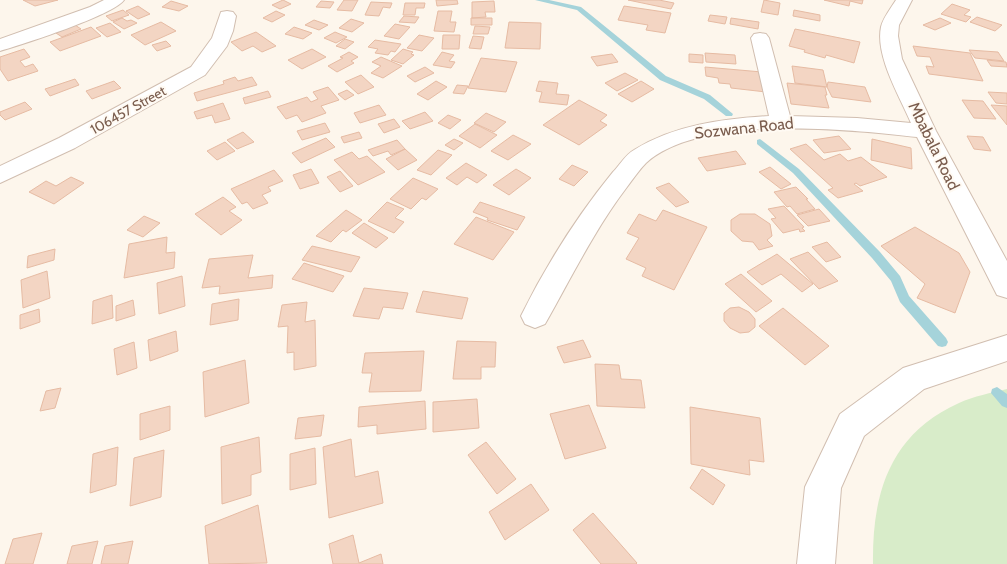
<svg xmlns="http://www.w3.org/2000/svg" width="1007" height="564" font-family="Cabin,sans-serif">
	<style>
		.green { fill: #d8ecc9 }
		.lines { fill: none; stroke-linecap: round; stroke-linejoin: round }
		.stream { fill: #a5d3da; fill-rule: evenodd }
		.building { fill: #f3d5c3; stroke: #e6bba3 }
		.minor-casing { stroke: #d1beb0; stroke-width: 2 }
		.minor { fill: #fff; fill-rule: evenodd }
		.labels { text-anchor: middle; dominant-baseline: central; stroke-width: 4; stroke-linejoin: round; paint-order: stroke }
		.far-street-label { font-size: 14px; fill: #7a5c4d; stroke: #fffaf3 }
		.street-label { font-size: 16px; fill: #7a5c4d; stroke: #fffaf3 }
	</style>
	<rect width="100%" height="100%" fill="#fdf6ec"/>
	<path class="green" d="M1007,389V564H873C872,493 890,434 959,403C974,396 991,393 1007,389Z"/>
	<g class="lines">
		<path class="stream" d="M535,0H549L581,7L666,76L710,95L733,114L732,116H726L704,99L660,80L577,10Z
			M760,139L799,169L880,252L900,276L909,296L946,338L948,342L946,346L942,347L938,346L900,302L891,281L872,258L793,173L757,144V140Z
			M997,387L1007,394V408L1002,406L991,393L992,389Z"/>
	</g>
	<path class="building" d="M23,0H58L35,6Z
		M283,0L291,4L280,9L272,5Z
		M344,0H358L352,11L337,10Z
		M436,0H457L458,4L437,6Z
		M628,0H659L674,3L671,9Z
		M764,0L780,3L778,15L761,12Z
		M824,0H863L862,4L850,1L849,6Z
		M171,1L188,6L179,11L162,7Z
		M321,1L334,2L330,8L316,7Z
		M494,1L495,12H485L486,17L472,18V2Z
		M371,2L392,3L390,8L383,7L379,16L365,15Z
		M405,3H425L424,8H416L415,15H403Z
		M952,4L970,10L964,15L971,17L966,22L941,14Z
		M138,6L150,14L138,19L126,11Z
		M624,6L671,13L665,33L646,30L648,25L618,20Z
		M123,10L129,15L112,21L106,16Z
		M794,10L820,15V21L793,16Z
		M276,11L285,15L272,22L263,18Z
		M438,11H452L450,22H456L454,32L434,31Z
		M710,15L727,17L725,24L708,21Z
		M404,16L419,17L415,23L399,22Z
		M977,17L1002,25L995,31L970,22Z
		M122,18L127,21L131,20L137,23L124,29L113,22Z
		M471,18H492V25H471Z
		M731,18L759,22L758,29L730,24Z
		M940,18L951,23L935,30L923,25Z
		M351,19L364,23L352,32L339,28Z
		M314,20L328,25L319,30L305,25Z
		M161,22L176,31L145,45L131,35Z
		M509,22L541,23L540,49L505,48Z
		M110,23L121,32L107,37L96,28Z
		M395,24L410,27L399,39L384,36Z
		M75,25L81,29L62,37L56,33Z
		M475,26L490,27L488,34H473Z
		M91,27L101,36L60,51L50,42Z
		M294,27L312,33L303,39L285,34Z
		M795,29L860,42L854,63L826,55L825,58L804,52L805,50L789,46Z
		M256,32L276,46L262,52L253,46L242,51L231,42Z
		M335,32L347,37L336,43L324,38Z
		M419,35L434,38L422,51L407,48Z
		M443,35H460L459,49H442Z
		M473,36L484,37L481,49L469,48Z
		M345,39L354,42L345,49L336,46Z
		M375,40L401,44L395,52L391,51L388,55L375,53L378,49L368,47Z
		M166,41L171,46L157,51L152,45Z
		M913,46L970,53L983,81L929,74L926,66L934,67L930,57L917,56Z
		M24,49L30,57L20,61L25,67L33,64L38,71L8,81L0,69V57Z
		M312,49L326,57L302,69L288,60Z
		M403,49L413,52L411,54L414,55L403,64L391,60Z
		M969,50L998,52L1004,61L975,58Z
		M349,52L358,57L351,61L354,63L337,72L328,66L343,58L340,57Z
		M442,52L454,55L449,61L455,62L451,68L433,65Z
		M705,53L735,55L736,64L706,62Z
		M612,54L618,62L597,66L591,57Z
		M689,54L703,55V63L689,62Z
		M381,57L402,66L383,78L371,73L381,66L372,62Z
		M481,58L517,62L506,92L468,88Z
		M987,60L1006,62L1007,67L991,66Z
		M792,66L823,70L827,87L795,83Z
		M425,67L434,73L415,82L407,76Z
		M705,67L762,72L766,92L731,88L730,84L719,83L718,78L706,76Z
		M625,73L638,80L617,91L605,83Z
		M361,75L374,87L358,94L345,82Z
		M235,77L238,81L252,77L257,85L197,101L194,93L224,84L223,81Z
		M75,79L79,85L50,96L45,89Z
		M114,81L121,88L92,99L86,91Z
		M436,81L447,87L428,100L417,94Z
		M539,81L558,83L556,94L569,95L567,105L539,102L542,92L536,91Z
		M641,81L654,89L632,102L618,94Z
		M828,82L865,87L871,102L832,97L827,87Z
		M787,83L825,87L827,95H825L829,108L791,104Z
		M457,85L468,86L464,94L453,93Z
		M328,87L339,100L321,106L326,113L302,122L297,115L286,119L277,107L307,97L311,102L318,99L313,92Z
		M347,90L354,95L345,100L338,94Z
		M268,91L271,97L245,104L243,98Z
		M988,92L1007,93V104L996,103Z
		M579,100L607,115L600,121L607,125L579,145L543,125Z
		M962,100L983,101L996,119L974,118Z
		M25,102L32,109L5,120L0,115V112Z
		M223,103L230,119L215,123L212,115L197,119L194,112Z
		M379,105L386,115L360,123L354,113Z
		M991,105L1007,106V125Z
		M425,112L433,121L410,129L402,121Z
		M486,113L506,122L494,132L474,123Z
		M448,115L461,120L450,129L438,123Z
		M394,119L400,127L384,133L378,124Z
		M325,123L330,132L302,140L297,131Z
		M475,124L497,135L480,148L459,136Z
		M243,132L254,142L237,149L227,140Z
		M359,132L362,138L344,143L341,137Z
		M513,135L531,144L508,160L491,151Z
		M839,136L851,149L824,153L813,140Z
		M967,136L983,137L991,151L974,149Z
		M326,138L335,147L301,163L292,153Z
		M454,139L463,143L454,150L445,145Z
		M872,139L911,148L912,169L871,160Z
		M397,140L405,149L391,155L388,151L373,156L368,150Z
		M225,142L235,151L217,160L207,151Z
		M806,144L824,160L840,154L848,161L861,157L887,177L860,186L856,183L854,184L863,191L838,198L828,190L833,188L790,149Z
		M405,149L417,160L398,170L386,159Z
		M438,150L452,155L431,175L417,170Z
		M736,151L746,164L707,171L698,158Z
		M352,152L359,159L367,156L385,172L358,185L334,160Z
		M466,163L487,175L477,183L467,177L457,185L446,178Z
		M572,165L588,172L574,186L559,179Z
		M770,167L791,184L781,189L759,172Z
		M311,169L319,183L300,189L293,175Z
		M516,169L531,178L509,195L493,185Z
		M274,170L283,181L268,187L271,191L262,195L268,203L253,209L247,202L242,204L231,189Z
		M340,171L353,186L340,192L327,177Z
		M71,177L84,183L54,204L29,192L46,181L56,186Z
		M413,178L438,189L426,200L422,198L411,209L390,199Z
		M669,183L689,202L676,207L656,188Z
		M796,187L808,199H806L815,209L797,214L790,206L787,207L774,192Z
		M223,197L236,207L229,211L242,220L221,235L195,214Z
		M387,202L404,209L395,218L404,222L394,233L368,221Z
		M480,202L525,217L517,230L487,220L488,218L473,212Z
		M784,206L804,227L802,228L805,231L800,232L799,229L783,233L771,219L776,218L768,209Z
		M819,209L830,221L808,226L797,215Z
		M346,210L362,220L346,232L343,230L331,242L316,236Z
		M663,210L707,227L674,290L642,276L646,268L626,259L639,238L627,233L639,214L656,221Z
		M740,214H755L770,224L772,236L767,240L773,246L759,250L753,242L742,241L731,231V220Z
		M144,216L160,223L143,237L127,230Z
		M476,217L514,232L493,260L454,244Z
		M364,223L388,238L376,248L352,233Z
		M915,227L959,253L970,272L955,313L917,298L925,284L881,246Z
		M167,237L166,253L175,252L174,268L124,278L129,244Z
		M827,242L841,257L826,262L812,247Z
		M312,246L360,257L351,272L302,260Z
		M55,249L54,260L27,268L28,256Z
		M808,252L838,281L819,289L790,259Z
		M777,254L813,284L802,292L781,274L762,285L747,272Z
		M253,255L248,278L273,275L272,288L219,294L220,286L202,288L209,259Z
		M304,263L344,276L333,292L292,279Z
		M47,271L50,298L23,308L21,280Z
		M741,274L772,301L756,312L725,284Z
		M182,276L185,306L159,314L157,283Z
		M364,288L408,293L403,309L383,307L379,319L353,316Z
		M423,291L468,298L462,319L416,312Z
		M112,295L113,318L92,324L93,301Z
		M239,299L238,320L210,325L212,304Z
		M133,300L135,315L116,321V306Z
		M307,302L305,322L315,320L316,366L294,370V352L287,353L288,326L278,327L282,305Z
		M739,307L749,312L755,319V327L749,332L740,333L730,328L724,321V313L730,308Z
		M783,308L829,346L805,365L759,326Z
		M39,309L40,322L20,329V315Z
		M176,331L178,351L150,361L148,340Z
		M583,340L591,357L564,363L557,347Z
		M457,341L496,342L495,367H481V379H453Z
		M134,342L137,368L117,375L114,349Z
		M424,351L421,391L369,392L372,373H362L365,353Z
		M245,360L249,403L205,417L203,372Z
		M595,364L619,365L621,379L641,380L645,408L597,406Z
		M61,388L55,408L40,411L46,391Z
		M477,399L479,428L433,432V402Z
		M425,401L426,429L377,434V425L358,427L359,407Z
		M589,405L606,448L565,459L550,414Z
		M170,406V430L140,440V414Z
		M690,407L760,418L764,462L749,460L750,475L691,464Z
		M324,415L321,436L295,439L298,418Z
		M259,437L261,472L251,475V495L222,504L221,447Z
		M351,439L355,477L378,471L383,503L329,518L323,447Z
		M486,442L516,479L497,494L468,455Z
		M118,447L116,485L90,493L93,454Z
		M315,448L316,484L290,490V454Z
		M164,450L161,497L130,506L134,458Z
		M702,469L725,485L713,505L690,488Z
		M531,484L549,510L505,540L489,512Z
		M258,505L267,563L209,564L205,526Z
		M593,513L637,563L636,564H601L573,530Z
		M42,533L33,564H5L13,539Z
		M353,535L359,563L381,554L383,564H333L329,544Z
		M98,541L92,564H67L72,546Z
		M133,541L128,564H101L105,546Z"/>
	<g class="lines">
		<defs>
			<path id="minor" d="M104,0H124C114,15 21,45 0,51V39L90,7Z
				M896,0H912L899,25L898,36L902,59L936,131L1007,261V298L997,295L917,137C848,129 700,114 646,163C639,170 633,179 627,187C595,229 571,278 545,324L535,328L525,324L521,316C545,267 578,215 613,172C620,165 625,155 634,150C674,125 722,119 769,116L751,38L754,34L760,33L766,34L769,38L790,116L857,118L911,123C900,97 875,56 881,27C883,18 891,8 896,0Z
				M227,11L233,12L236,16L233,31L227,46L205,75L75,148L0,183V166L59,138L191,67L212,38L221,12Z
				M1007,335V361L924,389L864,436L841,488L835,564H797L805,487L840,414L903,368Z"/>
		</defs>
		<use href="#minor" class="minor-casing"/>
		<use href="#minor" class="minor"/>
	</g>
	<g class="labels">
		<g class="far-street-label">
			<text transform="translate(128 110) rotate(-29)">106457 Street</text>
		</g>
		<g class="street-label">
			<text transform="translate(744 128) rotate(-6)">Sozwana Road</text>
			<text transform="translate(934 146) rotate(64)">Mbabala Road</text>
		</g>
	</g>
</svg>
